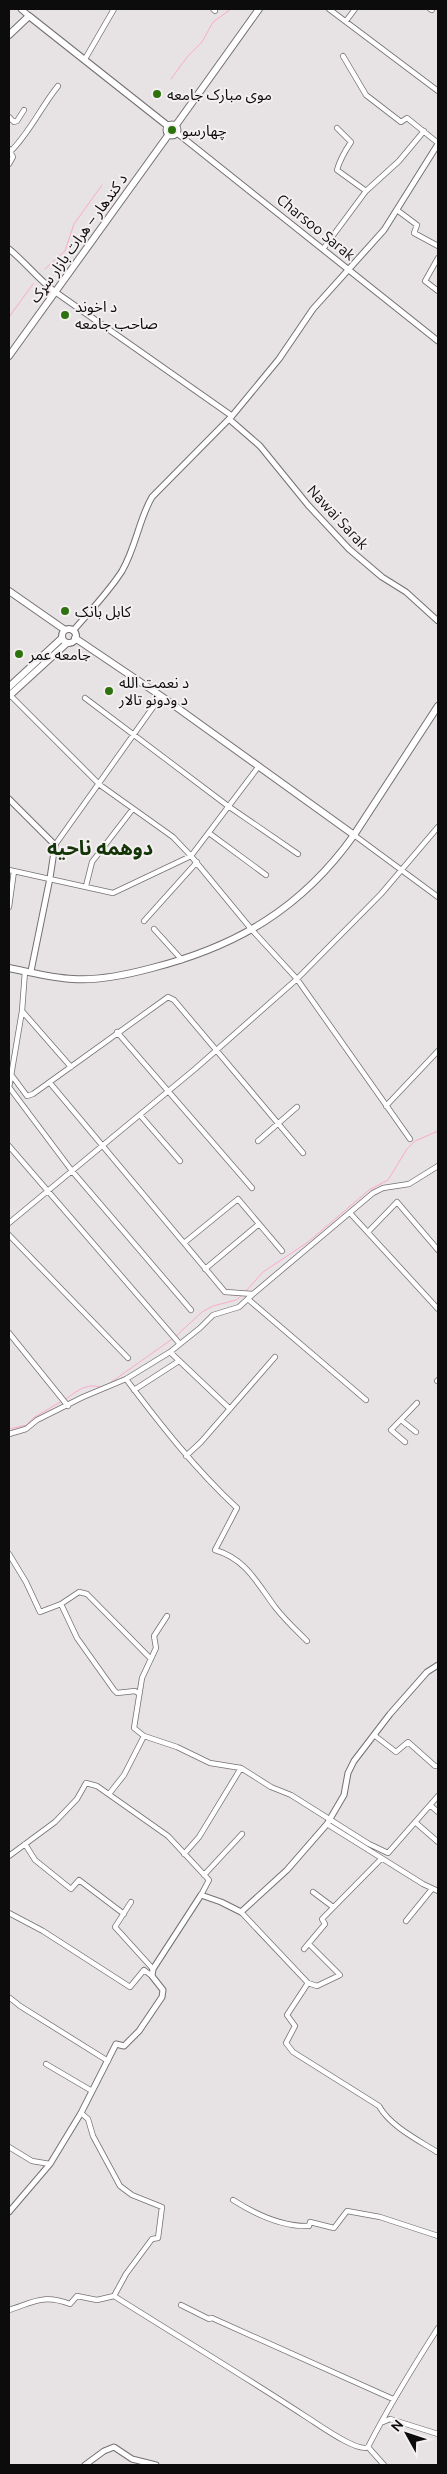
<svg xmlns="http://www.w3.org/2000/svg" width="447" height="2474" font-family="Ubuntu,'Noto Sans Arabic',sans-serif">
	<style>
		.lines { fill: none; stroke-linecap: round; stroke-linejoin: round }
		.stream { stroke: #fbabcd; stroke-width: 1 }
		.minor-casing { stroke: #757173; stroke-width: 6 }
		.tertiary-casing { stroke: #757173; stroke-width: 7 }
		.secondary-casing { stroke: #757173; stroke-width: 8 }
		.minor { stroke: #fff; stroke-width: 4.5 }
		.tertiary { stroke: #fff; stroke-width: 5 }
		.secondary { stroke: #fff; stroke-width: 6 }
		.poi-dot { fill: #2e720f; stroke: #f4eff1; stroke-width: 2 }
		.labels { text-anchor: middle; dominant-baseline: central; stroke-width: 4; stroke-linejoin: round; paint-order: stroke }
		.poi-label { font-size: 15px; fill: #0d0c0d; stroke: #f4eff1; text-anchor: start }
		.street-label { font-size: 15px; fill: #0d0c0d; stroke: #f4eff1 }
		.district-label { font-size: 20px; font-weight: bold; fill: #133407; stroke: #f4eff1 }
	</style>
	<rect width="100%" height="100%" fill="#e7e2e4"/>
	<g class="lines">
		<path class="stream" d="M171,79L187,57L202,42L213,22L231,9
			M45,269L65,251L74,224L102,185
			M9,317L33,284
			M246,1291L263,1272L308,1242L369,1190L388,1180L407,1149L415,1141L438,1131
			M110,1383L175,1337L202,1312L213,1306L236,1300L244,1294
			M66,1399C77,1391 86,1383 100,1387
			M9,1429L27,1425L33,1418L62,1401"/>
		<defs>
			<path id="minor" d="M213,9L215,11
				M329,9L438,91
				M430,9L432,10
				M346,21L355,9
				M343,56L366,95L401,122L407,118L438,143
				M85,59L114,9
				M9,117L14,122L17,121L24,110
				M337,128L351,142C345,151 340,159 337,170L366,191
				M9,149L13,157L9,164
				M11,151C30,132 41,107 58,86
				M397,210L417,225L414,233L438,246
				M323,249L366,191L399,161L424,131
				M438,258L425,281L438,291
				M10,695L100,785L173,837L191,856L252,930L297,979L410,1139
				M85,698L228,806L298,854
				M209,833L266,875
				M354,835L438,897
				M55,845L161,696
				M9,870L113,893L191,856L259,766
				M86,886L92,862L132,810
				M9,907L14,871
				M144,921L197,862
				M154,929L182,960
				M22,1011L71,1067
				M117,1032L252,1188
				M10,1073L27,1096L33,1094L168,997L174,1000L303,1153
				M50,1083L225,1292L253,1294L373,1193L383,1188L409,1184L438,1166
				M9,1087L72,1171L191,1310
				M9,1088L22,1011L25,971
				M386,1106L438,1051
				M140,1115L180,1161
				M258,1141L297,1107
				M9,1146L179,1343
				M350,1213L438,1309
				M9,1223L195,1069L297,979L381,894L438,827
				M368,1232L397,1202L438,1250
				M9,1235L128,1358
				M184,1243L238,1199L282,1251
				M205,1269L259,1224
				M249,1300L366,1400
				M9,1333L68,1406
				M170,1352L230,1409
				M126,1379C160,1424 195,1469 237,1508L215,1550C246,1559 257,1583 275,1607C285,1620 296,1630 307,1641
				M437,1381L438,1380
				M134,1390L179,1361
				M401,1420L416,1432
				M9,1434L26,1429L37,1420L83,1397L126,1379L170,1352L200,1328L213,1315L239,1307L253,1294
				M405,1442L391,1430L417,1403
				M186,1456L201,1442L275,1357
				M9,1554L26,1582L40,1612L61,1604L77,1638L114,1690L117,1693L135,1691L138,1693
				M61,1604L79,1592L87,1594L151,1659
				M167,1616L154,1636L156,1648L142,1678L134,1728L144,1736L177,1747L210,1763L241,1768L271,1787L291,1795L369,1844L388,1853L438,1796
				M374,1735L396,1752L408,1742L435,1766H438
				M109,1794L124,1775L144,1736
				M430,1805L438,1812
				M415,1822L438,1842
				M327,1824L423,1884L438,1891
				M25,1844L35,1860L71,1889L79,1880L124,1914
				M184,1854L199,1837L241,1768
				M9,1856L55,1822L77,1799L86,1783L97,1786L168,1836L209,1880L201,1895
				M204,1875L242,1834
				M313,1892L333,1907
				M131,1902L115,1927L153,1969
				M241,1912L308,1983L287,2015L295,2026L286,2043L293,2052L379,2106C390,2126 418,2140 437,2152
				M9,1913L43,1931L130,1987L144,1970L152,1976
				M406,1921L432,1889
				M304,1949L325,1924L322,1919L381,1859
				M308,1983L317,1986L340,1975L309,1944
				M10,1998L20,2006L108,2061
				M46,2064L92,2091
				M81,2113L88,2119L93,2136L120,2186L132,2195L162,2207L158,2238L152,2239L126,2274L114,2296
				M9,2147L32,2161L50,2164
				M233,2200C255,2214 281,2227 309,2226L310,2222L334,2228L347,2211L380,2217L438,2236
				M181,2305L209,2319L212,2318L393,2399
				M9,2310C34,2302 43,2294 70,2304L77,2296L97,2300L114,2296C179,2337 244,2376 308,2418C319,2425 358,2453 368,2447
				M383,2422L390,2419L438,2434
				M368,2447C389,2406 413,2367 438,2328
				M368,2447L384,2465"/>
			<path id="tertiary" d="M21,9L29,16
				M177,133L438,341
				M9,249C25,262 37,278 54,291L232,416
				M229,419L260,446L308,505L349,549L382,577L406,592L438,621
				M73,631C89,612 108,593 122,571C136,547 139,519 152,497L232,416L279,359L313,309L384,230L438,144
				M9,799L55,845L50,878L31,971
				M9,2212L50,2164L81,2113L116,2044L124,2046L139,2031L162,1997L163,1990L152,1976L153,1969L201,1895L221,1902L241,1912L287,1870L327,1824L344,1795L348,1773L354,1761L390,1714L427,1672L438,1665
				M85,2465L104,2451L114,2447L132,2459L156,2465"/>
			<path id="secondary" d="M9,35L29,16L168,126
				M166.5 130a5.5 5.5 0 1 1 11 0a5.5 5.5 0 1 1-11 0Z
				M176,125L259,9
				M9,356L169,134
				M9,591L65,630
				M62 636a7 7 0 1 1 14 0a7 7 0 1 1-14 0Z
				M75,638L161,696L354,835L438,706
				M9,687L62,638
				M9,696L67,643
				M9,968C30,972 52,978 73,979C99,981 126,975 152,968C238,946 302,908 354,835"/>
		</defs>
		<use href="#minor" class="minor-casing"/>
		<use href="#tertiary" class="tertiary-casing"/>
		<use href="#secondary" class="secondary-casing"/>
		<use href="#minor" class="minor"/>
		<use href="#tertiary" class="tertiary"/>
		<use href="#secondary" class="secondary"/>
	</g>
	<g class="poi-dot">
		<circle cx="157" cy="94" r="5"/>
		<circle cx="172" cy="130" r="5"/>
		<circle cx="65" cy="315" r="5"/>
		<circle cx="65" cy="611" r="5"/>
		<circle cx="19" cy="654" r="5"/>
		<circle cx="109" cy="691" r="5"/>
	</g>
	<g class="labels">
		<g class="poi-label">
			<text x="167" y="94">موی مبارک جامعه</text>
			<text x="182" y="130">چهارسو</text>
			<text x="75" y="306">د اخوند<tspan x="75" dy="17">صاحب جامعه</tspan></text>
			<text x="75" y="611">کابل بانک</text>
			<text x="29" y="654">جامعه عمر</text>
			<text x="119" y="682">د نعمت الله<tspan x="119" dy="17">د ودونو تالار</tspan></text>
		</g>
		<g class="street-label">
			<text transform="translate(316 227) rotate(39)">Charsoo Sarak</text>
			<text transform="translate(78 238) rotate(-54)">د کندهار – هرات بازار سړک</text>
			<text transform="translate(338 517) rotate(47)">Nawai Sarak</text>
		</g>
		<g class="district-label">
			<text x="100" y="847">دوهمه ناحیه</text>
		</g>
	</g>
	<rect width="447" height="2474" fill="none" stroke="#0d0c0d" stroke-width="20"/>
	<g transform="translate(407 2434) rotate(310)" stroke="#f4eff1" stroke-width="4" paint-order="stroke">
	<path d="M0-4L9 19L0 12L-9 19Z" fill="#0d0c0d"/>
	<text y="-8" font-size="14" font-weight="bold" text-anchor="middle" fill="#0d0c0d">N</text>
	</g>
</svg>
